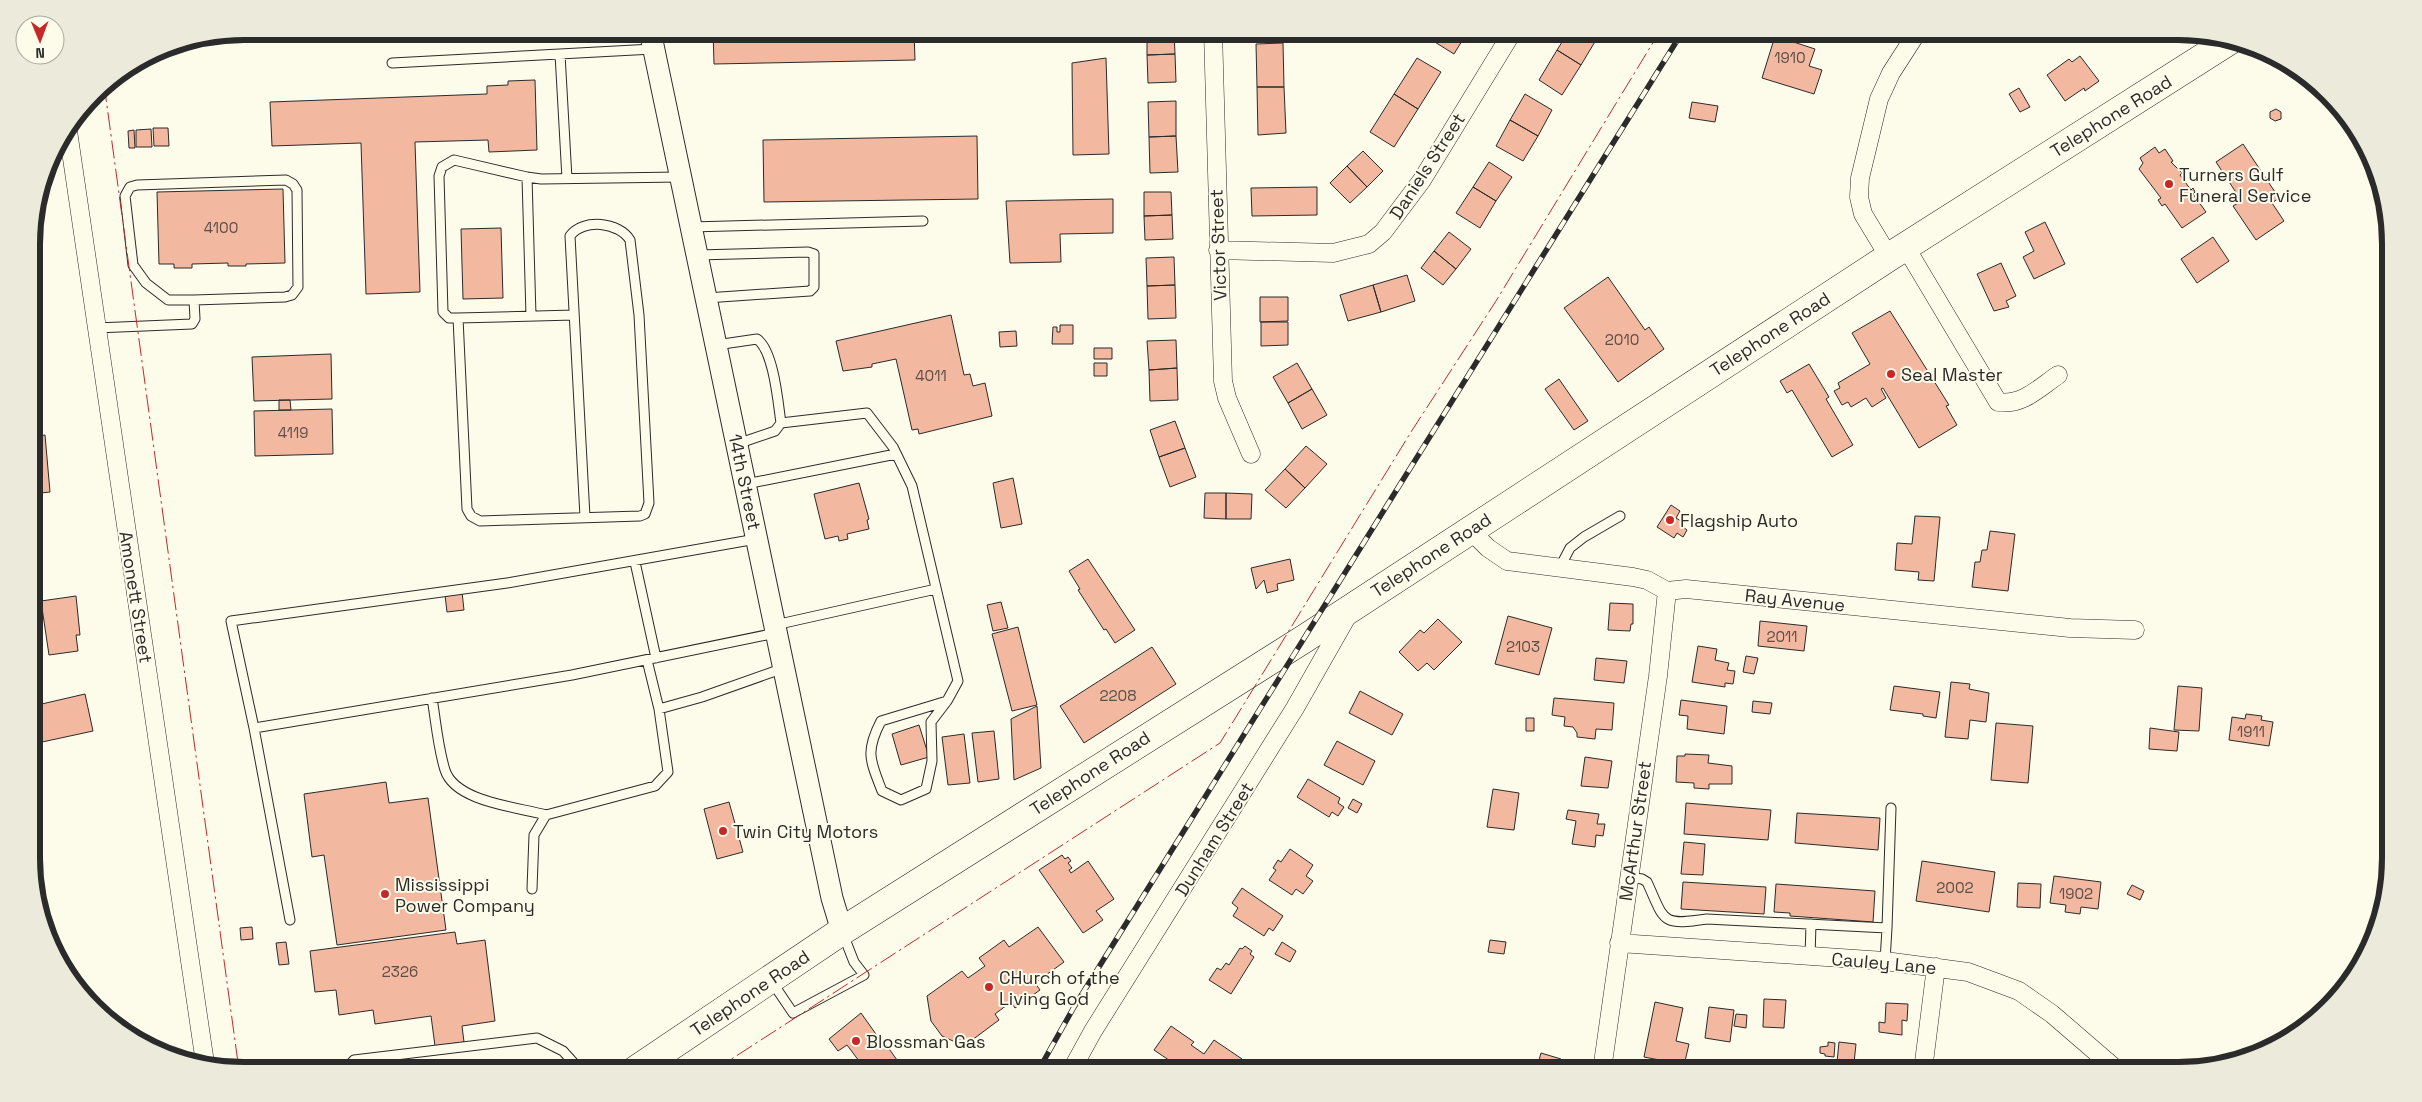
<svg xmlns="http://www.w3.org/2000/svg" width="2422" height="1102" font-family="'Space Grotesk',sans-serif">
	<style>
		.building { fill: #f2b8a0; stroke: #2b2b2b }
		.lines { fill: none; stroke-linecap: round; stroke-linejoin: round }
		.service-casing { stroke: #2b2b2b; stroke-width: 11 }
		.minor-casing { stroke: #2b2b2b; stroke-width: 19 }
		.tertiary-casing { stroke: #2b2b2b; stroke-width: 23 }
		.primary-casing { stroke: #2b2b2b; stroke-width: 29 }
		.service { stroke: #fdfbea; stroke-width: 9 }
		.minor { stroke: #fdfbea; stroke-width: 18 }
		.tertiary { stroke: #fdfbea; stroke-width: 21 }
		.primary { stroke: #fdfbea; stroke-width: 28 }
		.rail-casing { stroke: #2b2b2b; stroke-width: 5.5 }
		.rail { stroke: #fdfbea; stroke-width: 4; stroke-dasharray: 11; stroke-linecap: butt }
		.power { stroke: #c62828; stroke-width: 1; stroke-dasharray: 18 4 2.5 4; stroke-linecap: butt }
		.poi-dot { fill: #c62828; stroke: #fdfbea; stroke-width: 2 }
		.labels { text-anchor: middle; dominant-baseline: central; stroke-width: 4; stroke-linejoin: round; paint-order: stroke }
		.number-label { font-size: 15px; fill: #5d4e48 }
		.street-label { font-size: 18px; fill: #2b2b2b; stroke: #fdfbea }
		.poi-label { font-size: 18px; fill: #2b2b2b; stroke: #fdfbea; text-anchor: start }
		.rim { fill: none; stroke: #2b2b2b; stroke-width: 6 }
	</style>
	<rect width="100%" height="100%" fill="#fdfbea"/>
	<path class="building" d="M713,31H914L915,60L714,64Z
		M1147,31H1174L1175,54L1147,55Z
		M1435,31H1468L1454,54L1430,39Z
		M1569,31H1594L1599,35L1581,65L1557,50Z
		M1775,36L1815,49L1809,66L1822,70L1814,94L1762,78Z
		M1283,43L1284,87H1257L1256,44Z
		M1557,50L1581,65L1562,95L1539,80Z
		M1175,54L1176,82L1148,83L1147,55Z
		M2080,56L2099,81L2085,91L2084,88L2065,101L2047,75L2069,59L2072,62Z
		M1106,58L1109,154L1073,155L1072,63Z
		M1417,58L1441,72L1418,109L1394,94Z
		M535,80L537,150L489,152L488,140L415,142L420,292L366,294L361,143L272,146L270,102L487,94V86L508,85V81Z
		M1257,87H1284L1286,133L1258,135Z
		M2019,88L2030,107L2020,112L2009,94Z
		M1394,94L1418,109L1394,147L1370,132Z
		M1525,94L1552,110L1538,136L1510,120Z
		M1176,101V136L1149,137L1148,102Z
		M1692,102L1718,106L1715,122L1689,118Z
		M2276,109L2281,112V119L2275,121L2270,118V112Z
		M1510,120L1538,136L1523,161L1496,146Z
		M153,128H168L169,146H154Z
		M151,129L152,147H136V130Z
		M134,130L135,148H129L128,131Z
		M977,136L978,199L764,202L763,140Z
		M1176,136L1178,172L1150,173L1149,137Z
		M2243,144L2279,198L2272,203L2284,221L2256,240L2233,206L2240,202L2235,195L2237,194L2216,162Z
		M2155,147L2159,153L2165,149L2173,161L2171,162L2182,173L2180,175L2191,190L2193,188L2195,192L2193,194L2206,212L2182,228L2165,204L2162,206L2158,200L2161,198L2139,169L2143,163L2140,158Z
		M1363,151L1383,171L1367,187L1347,166Z
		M1489,162L1512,177L1496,201L1473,187Z
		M1347,166L1367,187L1350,203L1330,183Z
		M1317,187V215L1252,216L1251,188Z
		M1473,187L1496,201L1480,228L1456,213Z
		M283,189L285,263L246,264V266H228V263L192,264V268H174V264H159L157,192Z
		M1144,192H1171L1172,215L1144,216Z
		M1113,199V233L1060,234L1061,262L1010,263L1006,201Z
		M1172,215L1173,239L1145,240L1144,216Z
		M2045,222L2065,264L2034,279L2023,257L2034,251L2025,232Z
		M501,228L503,298L463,299L461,229Z
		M1449,232L1471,249L1456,269L1434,251Z
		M2213,237L2229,261L2197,283L2181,259Z
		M1434,251L1456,269L1443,285L1421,268Z
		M1174,257L1175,285L1147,286L1146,258Z
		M2001,263L2016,296L2006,301L2009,307L1994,311L1977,274Z
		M1407,275L1415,301L1381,312L1373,285Z
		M1608,277L1645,330L1649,327L1664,349L1618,382L1564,308Z
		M1175,285L1176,318L1148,319L1147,286Z
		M1373,285L1381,312L1348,321L1340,295Z
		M1260,297H1288V321L1260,322Z
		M1890,311L1949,405L1946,406L1957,425L1919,448L1883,388L1881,389L1886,398L1872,407L1866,398L1851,407L1848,402L1842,405L1834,391L1840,388L1838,383L1870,364L1852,333Z
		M951,315L964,375L970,374L973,386L985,383L992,416L919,434L918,429L912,430L896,359L872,364V367L843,371L836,341Z
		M1261,322H1288V345L1261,346Z
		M1060,325H1073V344H1052L1053,327H1057V332H1060Z
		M1016,331L1017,346L1000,347L999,332Z
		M1176,340L1177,368L1149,370L1147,341Z
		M1094,348H1112V359H1094Z
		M331,354L332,399L254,401L252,357Z
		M1094,363H1107V376H1094Z
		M1297,363L1312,389L1288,403L1273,377Z
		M1809,364L1829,397L1826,399L1853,445L1832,457L1792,390L1787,393L1780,381Z
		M1177,368L1178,400L1150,401L1149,370Z
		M1559,379L1588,421L1574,430L1545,389Z
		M1312,389L1327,415L1302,429L1288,403Z
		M279,400H290L291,410H279Z
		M332,409L333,454L255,456L254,411Z
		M1175,421L1185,448L1159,457L1150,430Z
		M45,435L50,492L32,494V437Z
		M1306,446L1327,464L1305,488L1285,469Z
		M1185,448L1196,477L1170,487L1159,457Z
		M1285,469L1305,488L1286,508L1265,490Z
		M1013,478L1022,524L1001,528L993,483Z
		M859,483L869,519L867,520L869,529L847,534L848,539L839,541L838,536L825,539L814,494Z
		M1205,493H1226V519L1204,518Z
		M1226,493L1252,494L1251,519H1226Z
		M1671,505L1680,511L1676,518L1684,523L1682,526L1687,530L1683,537L1677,533L1674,538L1657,527Z
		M1915,516L1940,517L1934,581L1918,580L1919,572L1895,570L1897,543L1912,544Z
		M1990,531L2015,534L2008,591L1972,587L1975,562H1980L1982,550H1987Z
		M1088,559L1135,630L1115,643L1106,629L1104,630L1078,590L1080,589L1069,571Z
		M1290,559L1294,580L1277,584L1278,590L1267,593L1264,580L1256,589L1251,568Z
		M462,592L464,610L447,612L445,595Z
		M76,596L80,635H76L78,651L49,655L41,601Z
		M1001,602L1008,628L993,631L987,605Z
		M1610,603L1633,604V624H1631L1630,631L1608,630Z
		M1508,616L1552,628L1539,675L1495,664Z
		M1438,619L1462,642L1434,670L1427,663L1418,671L1399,652L1420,630L1424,633Z
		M1760,621L1807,626L1804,651L1758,646Z
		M1018,627L1037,705L1012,711L992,634Z
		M1698,646L1717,649L1715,660L1729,663L1727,670L1735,671L1733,684L1725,683V687L1692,682Z
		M1152,647L1176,684L1084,743L1060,706Z
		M1746,656L1758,658L1754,674L1743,672Z
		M1596,658L1627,661L1624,683L1594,680Z
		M1951,682L1970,684L1969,689L1989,693L1986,722L1970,720L1968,739L1945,737Z
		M1894,686L1940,692L1936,718L1923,716V714L1890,710Z
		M2178,686L2202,688L2199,731L2174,730Z
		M1360,691L1403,714L1392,735L1349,713Z
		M85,694L93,731L33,744V706Z
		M1554,698L1614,703L1612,730L1596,729L1595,739L1577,737V733L1573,727L1564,726L1565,717L1552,715Z
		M1681,700L1727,706L1724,734L1687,729L1688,716L1679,715Z
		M1753,701L1772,703L1770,714L1752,712Z
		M1037,706L1041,768L1014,780L1011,719Z
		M2246,714L2262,716L2261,720L2273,722L2269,746L2229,740L2232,717L2245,719Z
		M1526,718H1534V731H1526Z
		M1996,723L2033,726L2028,783L1991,780Z
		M919,725L929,757L901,765L892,734Z
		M2150,728L2179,732L2177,751L2149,749Z
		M994,731L999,779L978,782L972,733Z
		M964,734L970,783L948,785L942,737Z
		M1337,741L1375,761L1363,785L1324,765Z
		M1685,754L1709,755L1708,763L1732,766V784H1709V789L1694,788V783L1676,782L1677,756H1685Z
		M1585,757L1612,761L1608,788L1581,786Z
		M1308,779L1340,798L1338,803L1344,807L1338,816L1332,812L1329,817L1297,797Z
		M386,782L389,803L428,798L446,930L337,945L324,855L312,857L304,794Z
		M1493,789L1519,793L1514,830L1487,827Z
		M1353,799L1362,804L1357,813L1348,808Z
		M729,802L743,852L717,859L704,809Z
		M1686,803L1771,810L1768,840L1684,834Z
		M1568,810L1599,814L1597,824H1605L1603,836L1596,835L1595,847L1572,844L1576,821L1566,819Z
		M1797,813L1880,818L1878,850L1795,843Z
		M1684,842L1705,844L1703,875L1681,874Z
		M1290,849L1313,865L1306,876L1313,881L1303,894L1296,889L1292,895L1269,880L1276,870L1273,868L1278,860L1281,862Z
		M1062,855L1065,859L1068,857L1071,861L1068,863L1072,868L1069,870L1071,873L1088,861L1114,899L1096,911L1103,920L1083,933L1039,870Z
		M1922,861L1995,872L1989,912L1916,901Z
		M2054,876L2101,882L2098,909L2081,907L2080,914L2065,912L2066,905L2050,903Z
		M1683,882L1766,887L1764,914L1681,909Z
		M2018,883L2041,884L2040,908L2017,907Z
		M1776,884L1875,891L1873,922L1790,916V913L1774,912Z
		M2132,885L2144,891L2140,900L2127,894Z
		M1242,888L1283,916L1273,931L1269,928L1264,936L1233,916L1238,908L1232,903Z
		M252,927L253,939L241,940L240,928Z
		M1038,927L1064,962L1035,983L1040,990L1015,1008L1011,1002L995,1014L999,1020L964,1046L942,1036L931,1021L927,996L962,971L968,978L985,966L979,958L1004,940L1009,947Z
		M455,932L457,944L485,940L495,1021L462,1026L464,1042L435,1046L431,1016L375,1024L373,1010L339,1015L336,990L315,992L310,951Z
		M1490,940L1506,942L1504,954L1488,952Z
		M286,942L289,964L279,965L276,943Z
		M1282,942L1296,951L1290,962L1275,954Z
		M1245,946L1252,951L1250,954L1254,957L1231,994L1209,980L1217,968L1221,970L1226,963L1229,965L1240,948L1242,949Z
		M1764,999L1786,1000L1784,1028L1763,1027Z
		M1655,1002L1683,1008L1676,1041L1689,1044L1683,1070H1668L1670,1062L1644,1057Z
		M1886,1003L1908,1004L1907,1021L1902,1020V1035L1879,1032V1022L1885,1023Z
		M1709,1007L1734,1010L1730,1042L1705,1038Z
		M861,1013L883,1044L885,1043L904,1070L861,1071L856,1063L859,1061L847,1045L838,1051L829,1039Z
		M1736,1014L1747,1015L1746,1028L1734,1026Z
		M1171,1026L1194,1042L1191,1045L1204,1054L1214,1040L1242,1059L1234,1071H1177L1179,1067L1154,1050Z
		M1828,1042L1835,1043L1834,1057L1825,1056V1054L1820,1053V1047L1828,1046Z
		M1839,1042L1856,1044L1854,1063L1837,1062Z
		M1541,1053L1561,1059L1557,1070H1536Z
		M1815,1062L1846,1064V1070H1814Z
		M1770,1063H1781L1782,1070H1770Z
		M1972,1067L1997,1070H1972Z"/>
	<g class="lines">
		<defs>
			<path id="service" d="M560,54L567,179
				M392,63L653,49
				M527,177L531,316
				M691,227L923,221
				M697,255L808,252L814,254V287L810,291L706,298
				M458,318L574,315
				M96,328L192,324L195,319L194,300L285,297L292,295L298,287L297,190L293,184L286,180L137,185L130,187L125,196L133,265L146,283L168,300H194
				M716,345L757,339C774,351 778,403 781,423L775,431L737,444
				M781,423L867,413L893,447L912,486L958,681L947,701L881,721C865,752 870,760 882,791L901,800L926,789L932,761L931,722L947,701
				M746,484L896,454
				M585,517L570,236C583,218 619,222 630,240L639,315L649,503L645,514L640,516L480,521L471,516L467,509L458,318H449L443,312L439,176L442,167L454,160L527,177L541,179L680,177
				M756,539L507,583L231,621L254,728L572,675L776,633
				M635,562L656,658
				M1559,569L1570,548L1584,537L1620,516
				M775,625L936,589
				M432,698C436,722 438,748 445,770C455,802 518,807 546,815
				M659,709L702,697L784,668
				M254,728L290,920
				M1628,877L1642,879L1647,882C1665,921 1660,926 1707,919L1887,928L1885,961
				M532,889L534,835L546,815L655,786L668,772L659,709L647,660
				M1887,928L1891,808
				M1810,957L1811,924
				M772,982L793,1013L864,975L854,962L843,934
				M344,1071L354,1060L537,1038L563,1051L581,1071"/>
			<path id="minor" d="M1213,31L1223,381L1227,398L1251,454
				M68,131L205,1063
				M1905,246L1998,402C2022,406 2039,388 2058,375
				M1218,250L1333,253L1369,244L1383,232L1422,180L1513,31
				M1889,257L1863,214L1859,197L1860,178L1879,99L1891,73L1918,31
				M1470,530L1488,548L1507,561L1633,577L1647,580L1667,591L1686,589L2070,628L2135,630
				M1619,943L1885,961L1968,972L2019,991L2052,1014L2117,1070
				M1602,1070L1658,676L1667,591
				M1923,1070L1936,967
				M1071,1071L1093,1031L1295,708L1349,613"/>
			<path id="tertiary" d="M650,31L832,898L842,931"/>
			<path id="primary" d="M634,1071L842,931L1304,639L1889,257L2229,41"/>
		</defs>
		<use href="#service" class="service-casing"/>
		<use href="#minor" class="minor-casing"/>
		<use href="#tertiary" class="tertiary-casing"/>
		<use href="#primary" class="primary-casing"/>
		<use href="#service" class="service"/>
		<use href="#minor" class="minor"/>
		<use href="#tertiary" class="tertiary"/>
		<use href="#primary" class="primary"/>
		<defs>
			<path id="rail" d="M1038,1071L1074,1007L1683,31"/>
		</defs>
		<use href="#rail" class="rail-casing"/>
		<use href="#rail" class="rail"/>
		<path class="power" d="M104,84L239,1070
			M713,1071L1220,743L1411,432L1496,301L1660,31"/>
	</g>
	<g class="poi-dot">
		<circle cx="2169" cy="184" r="5"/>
		<circle cx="1891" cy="374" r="5"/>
		<circle cx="1670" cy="520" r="5"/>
		<circle cx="723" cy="831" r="5"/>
		<circle cx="385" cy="894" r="5"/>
		<circle cx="989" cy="987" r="5"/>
		<circle cx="856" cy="1041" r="5"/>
	</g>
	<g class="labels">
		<g class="number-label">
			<text x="1790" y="57">1910</text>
			<text x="221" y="227">4100</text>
			<text x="1622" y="339">2010</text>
			<text x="931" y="375">4011</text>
			<text x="293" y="432">4119</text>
			<text x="1782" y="636">2011</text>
			<text x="1523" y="646">2103</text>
			<text x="1118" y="695">2208</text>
			<text x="2251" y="731">1911</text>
			<text x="1955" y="887">2002</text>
			<text x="2076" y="893">1902</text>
			<text x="400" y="971">2326</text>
		</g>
		<g class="street-label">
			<text transform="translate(2111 116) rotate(-32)">Telephone Road</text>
			<text transform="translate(1427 166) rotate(-57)">Daniels Street</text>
			<text transform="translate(1218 245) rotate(-92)">Victor Street</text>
			<text transform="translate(1770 334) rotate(-33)">Telephone Road</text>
			<text transform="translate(745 482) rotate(78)">14th Street</text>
			<text transform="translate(1431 555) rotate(-33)">Telephone Road</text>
			<text transform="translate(136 597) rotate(81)">Amonett Street</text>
			<text transform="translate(1795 600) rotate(6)">Ray Avenue</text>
			<text transform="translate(1090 773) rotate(-33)">Telephone Road</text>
			<text transform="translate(1635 831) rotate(-82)">McArthur Street</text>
			<text transform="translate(1214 839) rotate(-58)">Dunham Street</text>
			<text transform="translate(1884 963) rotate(5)">Cauley Lane</text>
			<text transform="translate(750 993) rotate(-34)">Telephone Road</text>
		</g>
		<g class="poi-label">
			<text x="2179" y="174">Turners Gulf<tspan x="2179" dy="21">Funeral Service</tspan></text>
			<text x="1901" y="374">Seal Master</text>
			<text x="1680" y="520">Flagship Auto</text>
			<text x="733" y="831">Twin City Motors</text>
			<text x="395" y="884">Mississippi<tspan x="395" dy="21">Power Company</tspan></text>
			<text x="999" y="977">CHurch of the<tspan x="999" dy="21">Living God</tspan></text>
			<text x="866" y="1041">Blossman Gas</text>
		</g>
	</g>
	<path d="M0 0H2422V1102H0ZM244 40H2178A204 204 0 0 1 2382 244V858A204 204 0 0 1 2178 1062H244A204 204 0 0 1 40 858V244A204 204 0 0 1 244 40Z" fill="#eceadb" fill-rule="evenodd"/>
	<path class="rim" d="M244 40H2178A204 204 0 0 1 2382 244V858A204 204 0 0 1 2178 1062H244A204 204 0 0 1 40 858V244A204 204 0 0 1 244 40Z"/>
	<g transform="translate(40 40) rotate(179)"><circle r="24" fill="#fdfbea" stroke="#a9a89e"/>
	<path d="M0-4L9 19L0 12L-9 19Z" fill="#c62828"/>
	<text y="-8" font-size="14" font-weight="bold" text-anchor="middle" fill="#2b2b2b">N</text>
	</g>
</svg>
